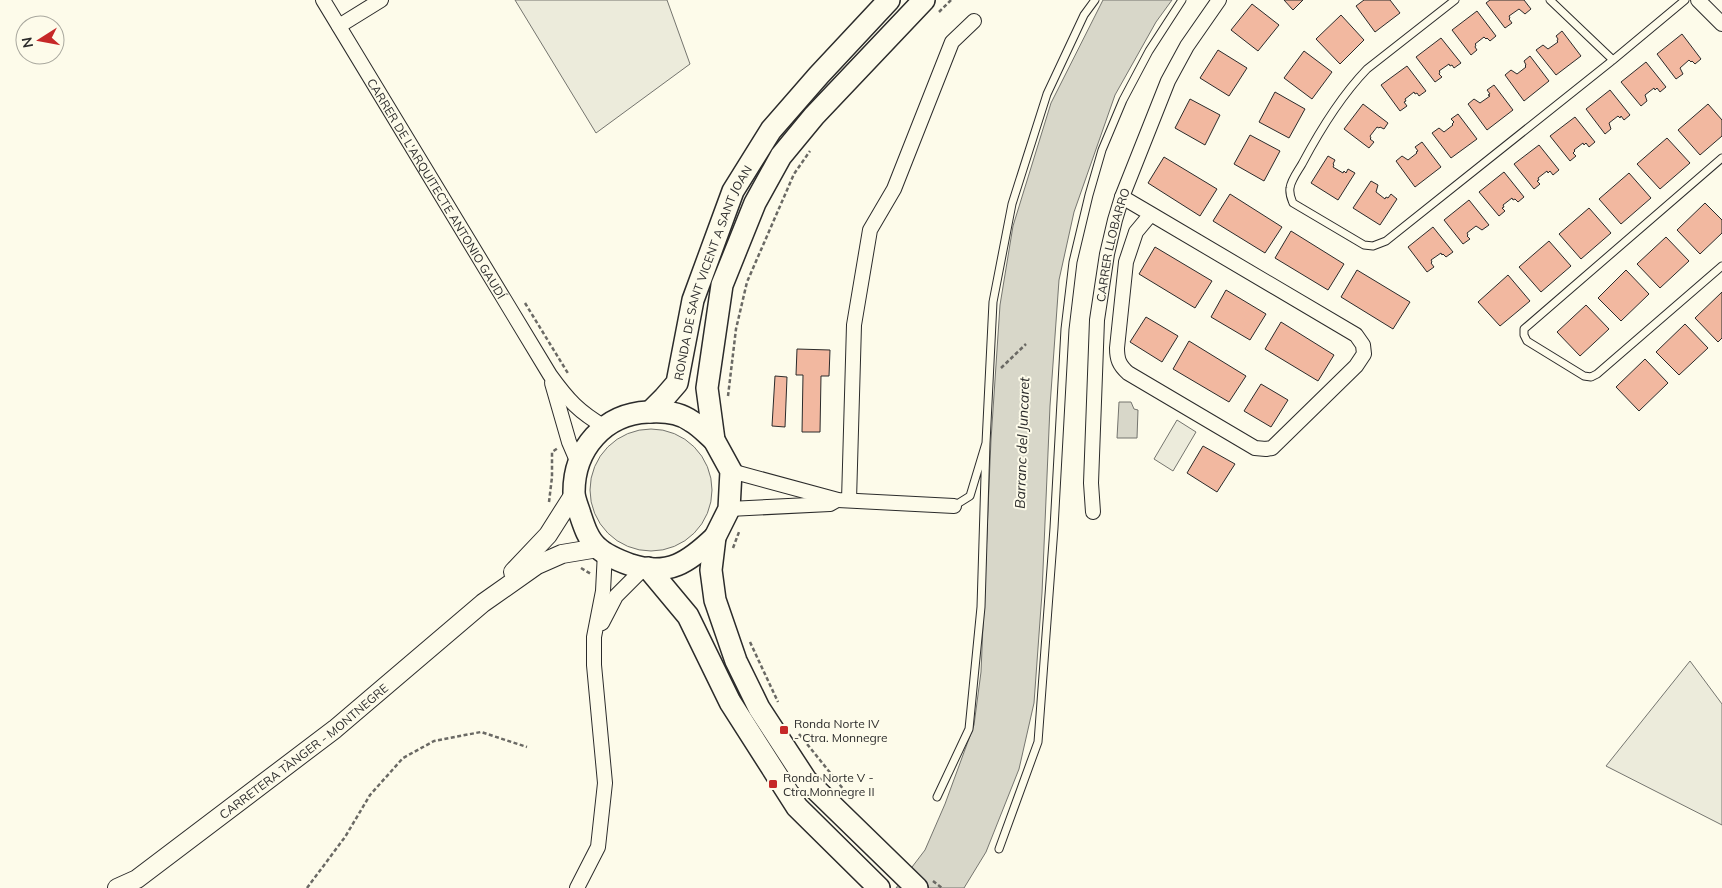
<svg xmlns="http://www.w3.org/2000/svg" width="1722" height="888" font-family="Mulish,sans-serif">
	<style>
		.green { fill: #ecebdb; stroke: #74746e }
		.water { fill: #d8d7c9; stroke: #74746e }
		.building { fill: #f2b8a0; stroke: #2b2b2b }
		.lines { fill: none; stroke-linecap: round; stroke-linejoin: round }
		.service-casing { stroke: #2b2b2b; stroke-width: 9 }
		.minor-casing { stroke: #2b2b2b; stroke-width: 16 }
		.tertiary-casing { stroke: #2b2b2b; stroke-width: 20 }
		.primary-casing { stroke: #2b2b2b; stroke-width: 24 }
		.path { stroke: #6a6964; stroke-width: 2.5; stroke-dasharray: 4 2.5; stroke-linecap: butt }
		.service { stroke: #fdfbea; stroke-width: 7 }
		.minor { stroke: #fdfbea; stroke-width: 14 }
		.tertiary { stroke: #fdfbea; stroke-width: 18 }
		.primary { stroke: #fdfbea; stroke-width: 21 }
		.poi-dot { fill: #c62828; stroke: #fdfbea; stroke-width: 2 }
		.labels { text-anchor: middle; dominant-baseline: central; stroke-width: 4; stroke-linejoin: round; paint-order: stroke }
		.street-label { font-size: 12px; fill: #2b2b2b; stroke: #fdfbea }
		.poi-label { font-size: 12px; fill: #2b2b2b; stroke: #fdfbea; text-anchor: start }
		.water-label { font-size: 14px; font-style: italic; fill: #2b2b2b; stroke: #fdfbea }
	</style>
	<rect width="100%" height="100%" fill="#fdfbea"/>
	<path class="green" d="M515,0H667L690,64L596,133Z
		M1177,420L1196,432L1173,471L1154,459Z
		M590 490a61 61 0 1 1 122 0a61 61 0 1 1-122 0Z
		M1690,661L1722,704V825L1606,766Z"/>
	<path class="water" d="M1103,0H1172L1156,22L1115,95L1074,212L1059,280L1050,406L1042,593L1034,703L1019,769L986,852L964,888H896L925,850L945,804L974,725L981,672L991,440L1000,305L1013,226L1051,103Z
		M1119,402H1131L1134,409L1138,410L1137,438H1117Z"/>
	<path class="building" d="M1284,0H1303L1293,10Z
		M1364,0H1390L1400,13L1375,32L1356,6Z
		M1490,0H1524L1531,9L1525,14L1519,9L1509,16L1510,18L1509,19L1512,23L1505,28L1486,3Z
		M1252,4L1279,25L1258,51L1231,30Z
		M1477,11L1496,36L1490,41L1487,38L1486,39L1484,37L1475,44L1476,45L1475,47L1477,50L1471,55L1452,30Z
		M1341,15L1364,40L1340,64L1316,39Z
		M1562,31L1581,56L1556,75L1536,50L1543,45L1548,49L1558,42L1557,41L1558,39L1556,36Z
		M1682,34L1701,59L1695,64L1692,61L1691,62L1689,60L1680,68L1683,74L1676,79L1657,54Z
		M1441,38L1461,63L1454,68L1452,65L1450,66L1449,64L1439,71L1440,72L1439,74L1442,77L1435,82L1416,57Z
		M1218,50L1247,68L1229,96L1200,78Z
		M1304,51L1332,72L1312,99L1284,78Z
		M1530,56L1549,81L1524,101L1505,75L1511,70L1517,74L1526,67L1525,66L1526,65L1524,61Z
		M1646,62L1666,87L1660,92L1657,88L1655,90L1654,88L1645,95L1647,101L1641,106L1621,82Z
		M1407,66L1426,91L1419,96L1417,93L1415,94L1414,92L1405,99L1406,101L1404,102L1407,106L1400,111L1381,85Z
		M1494,85L1513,110L1487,130L1468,104L1474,99L1480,103L1490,96L1488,95L1490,94L1487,90Z
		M1610,90L1630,115L1624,120L1621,116L1620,118L1618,116L1609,123L1611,129L1605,134L1586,109Z
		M1275,92L1305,109L1289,138L1259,122Z
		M1190,99L1220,115L1205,145L1175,128Z
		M1363,104L1388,123L1384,129L1380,127L1379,128L1377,127L1370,136L1371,138L1370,139L1374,142L1369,148L1344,129Z
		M1708,104L1722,120V136L1700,155L1678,130Z
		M1458,114L1477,139L1451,158L1432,133L1439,128L1444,132L1453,125L1452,124L1454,122L1451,119Z
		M1575,117L1595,142L1589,147L1586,143L1584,145L1583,143L1574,150L1575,151L1573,153L1576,156L1570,161L1550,136Z
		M1250,135L1280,151L1264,181L1234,164Z
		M1667,138L1690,163L1660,189L1637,164Z
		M1422,142L1441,167L1415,187L1396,161L1402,156L1408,160L1417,153L1416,152L1418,151L1415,147Z
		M1539,145L1559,170L1553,175L1550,171L1548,173L1547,171L1538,178L1539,180L1537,181L1540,184L1534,189L1514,164Z
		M1328,156L1335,160L1333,164L1334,165L1333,167L1343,173L1344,171L1346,173L1348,169L1355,173L1338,200L1311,183Z
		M1164,157L1217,189L1200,216L1148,183Z
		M1504,172L1524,197L1518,202L1515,199L1513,200L1512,198L1503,205L1504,207L1502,208L1505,211L1499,216L1479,192Z
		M1629,173L1651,198L1621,224L1599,199Z
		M1371,181L1378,185L1376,192L1385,199L1386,197L1388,198L1391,194L1397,199L1380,225L1353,208Z
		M1230,194L1282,227L1265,253L1213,221Z
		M1469,200L1489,225L1482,230L1476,226L1467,233L1468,235L1467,236L1470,239L1463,244L1444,220Z
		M1705,203L1722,220V233L1700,254L1677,230Z
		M1589,208L1611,233L1581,259L1559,234Z
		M1433,227L1453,252L1446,257L1443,254L1442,255L1441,253L1431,260L1432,262L1431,263L1434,267L1427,272L1408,247Z
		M1291,231L1344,264L1328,290L1275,258Z
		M1666,237L1689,261L1660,288L1637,264Z
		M1549,241L1571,266L1541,292L1519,267Z
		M1155,247L1212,281L1195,308L1139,274Z
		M1357,270L1410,302L1393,329L1341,297Z
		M1626,270L1649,294L1621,321L1598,298Z
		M1508,275L1530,301L1500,326L1478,302Z
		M1226,290L1266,314L1250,340L1211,317Z
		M1722,292V338L1718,342L1695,318Z
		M1586,305L1609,329L1580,356L1557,332Z
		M1146,317L1178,336L1162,362L1130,342Z
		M1281,322L1334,355L1318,381L1265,349Z
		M1685,324L1708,348L1679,375L1656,352Z
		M1189,341L1246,376L1229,402L1173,369Z
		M797,349L830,350L829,376H821L820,432H802L803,375H796Z
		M1645,359L1668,383L1639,411L1616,387Z
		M775,376L787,377L785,427L772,426Z
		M1261,384L1288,400L1271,427L1244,411Z
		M1203,446L1235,464L1217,492L1187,473Z"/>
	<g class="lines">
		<defs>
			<path id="service" d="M1455,0L1367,69C1340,97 1320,130 1302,164C1298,171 1291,180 1290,188C1289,194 1291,198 1293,203L1364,245L1373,246L1386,241L1613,60L1685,0
				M1550,0L1613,60
				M1722,158L1524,329V335L1527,341L1584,376L1591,377L1597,374L1722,266
				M986,443L993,302L1012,204L1047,94L1084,15L1095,0
				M937,797L969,729L981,607L986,443L970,496L954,506
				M999,849L1038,742L1054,528L1065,329L1073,262L1089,195L1102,150L1123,100L1149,51L1182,0"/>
			<g id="minor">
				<path id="s1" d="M323,0L550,375C568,400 579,412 605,427"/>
				<path d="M1698,0L1722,24"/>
				<path d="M339,26L381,0"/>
				<path d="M1122,197L1151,214L1356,335L1363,345L1364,354L1356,366L1272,448L1266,449L1255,448L1128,373C1119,365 1117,359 1117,348L1126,262L1136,232L1151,214"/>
				<path d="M552,383L569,442L578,463"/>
				<path d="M731,471L838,500L954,506"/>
				<path d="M849,500L854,325L870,230L894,189L952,42L974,21"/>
				<path d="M729,509L830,504L837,500"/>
				<path id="s2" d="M1093,512L1091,483L1097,320L1107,254L1115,220L1122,197L1168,81L1187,46L1219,0"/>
				<path d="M602,623L616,596L643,569"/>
				<path d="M577,888L598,847L605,783L594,665V637L603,591L605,552"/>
			</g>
			<g id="tertiary">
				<path d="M513,572L548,535L574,494"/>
				<path id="s3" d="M117,888L137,879L335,729L483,603L537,565L562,554L598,548"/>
			</g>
			<g id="primary">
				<path id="s4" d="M650,412L664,398L677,383L693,300L733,191L771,130L819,75L889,0"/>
				<path d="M714,440C707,434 700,426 691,421C679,412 662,411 648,412C604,414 574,449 574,492C574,499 578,507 580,514C584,526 588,539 597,547C605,555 620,561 631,565C668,577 689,562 715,537"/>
				<path d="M648,568L688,616L730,702L797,807L879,888"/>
				<path d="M917,888L806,780L759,708L736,661L715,600L711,570L715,537L729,509L731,471L714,440L707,388L722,285L755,203L781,156L814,116L924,0"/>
			</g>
		</defs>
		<use href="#service" class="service-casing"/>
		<use href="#minor" class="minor-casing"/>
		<use href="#tertiary" class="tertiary-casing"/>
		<use href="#primary" class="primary-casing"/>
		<path class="path" d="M939,12L951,0
			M525,303L569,375
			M1001,368L1026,344
			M728,396L736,329L747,282L794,174L810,151
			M549,502L552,477V452L558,448
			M733,548L739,532
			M581,568L591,574
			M750,642L778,702
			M799,734L844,790
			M933,881L942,888
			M307,888L345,837L370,795L403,758L434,741L481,732L527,747"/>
		<use href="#service" class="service"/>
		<use href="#minor" class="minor"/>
		<use href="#tertiary" class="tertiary"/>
		<use href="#primary" class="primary"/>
	</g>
	<g class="poi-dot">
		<rect x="779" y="725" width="10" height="10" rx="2.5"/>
		<rect x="768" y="779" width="10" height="10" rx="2.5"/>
	</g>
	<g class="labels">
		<g class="street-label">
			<text stroke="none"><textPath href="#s1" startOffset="220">CARRER DE L'ARQUITECTE ANTONIO GAUDÍ</textPath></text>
			<text stroke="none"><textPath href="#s2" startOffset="269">CARRER LLOBARRO</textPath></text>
			<text stroke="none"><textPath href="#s4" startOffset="156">RONDA DE SANT VICENT A SANT JOAN</textPath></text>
			<text stroke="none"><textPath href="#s3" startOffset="232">CARRETERA TÀNGER - MONTNEGRE</textPath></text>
		</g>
		<g class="poi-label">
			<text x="794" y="723">Ronda Norte IV<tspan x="794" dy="14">- Ctra. Monnegre</tspan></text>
			<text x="783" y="777">Ronda Norte V -<tspan x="783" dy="14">Ctra.Monnegre II</tspan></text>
		</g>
		<g class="water-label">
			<text transform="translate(1022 443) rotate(-88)">Barranc del Juncaret</text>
		</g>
	</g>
	<g transform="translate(40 40) rotate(259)"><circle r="24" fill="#fdfbea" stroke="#a9a89e"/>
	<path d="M0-4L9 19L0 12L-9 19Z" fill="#c62828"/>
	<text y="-8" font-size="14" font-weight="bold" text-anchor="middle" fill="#2b2b2b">N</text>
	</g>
</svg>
